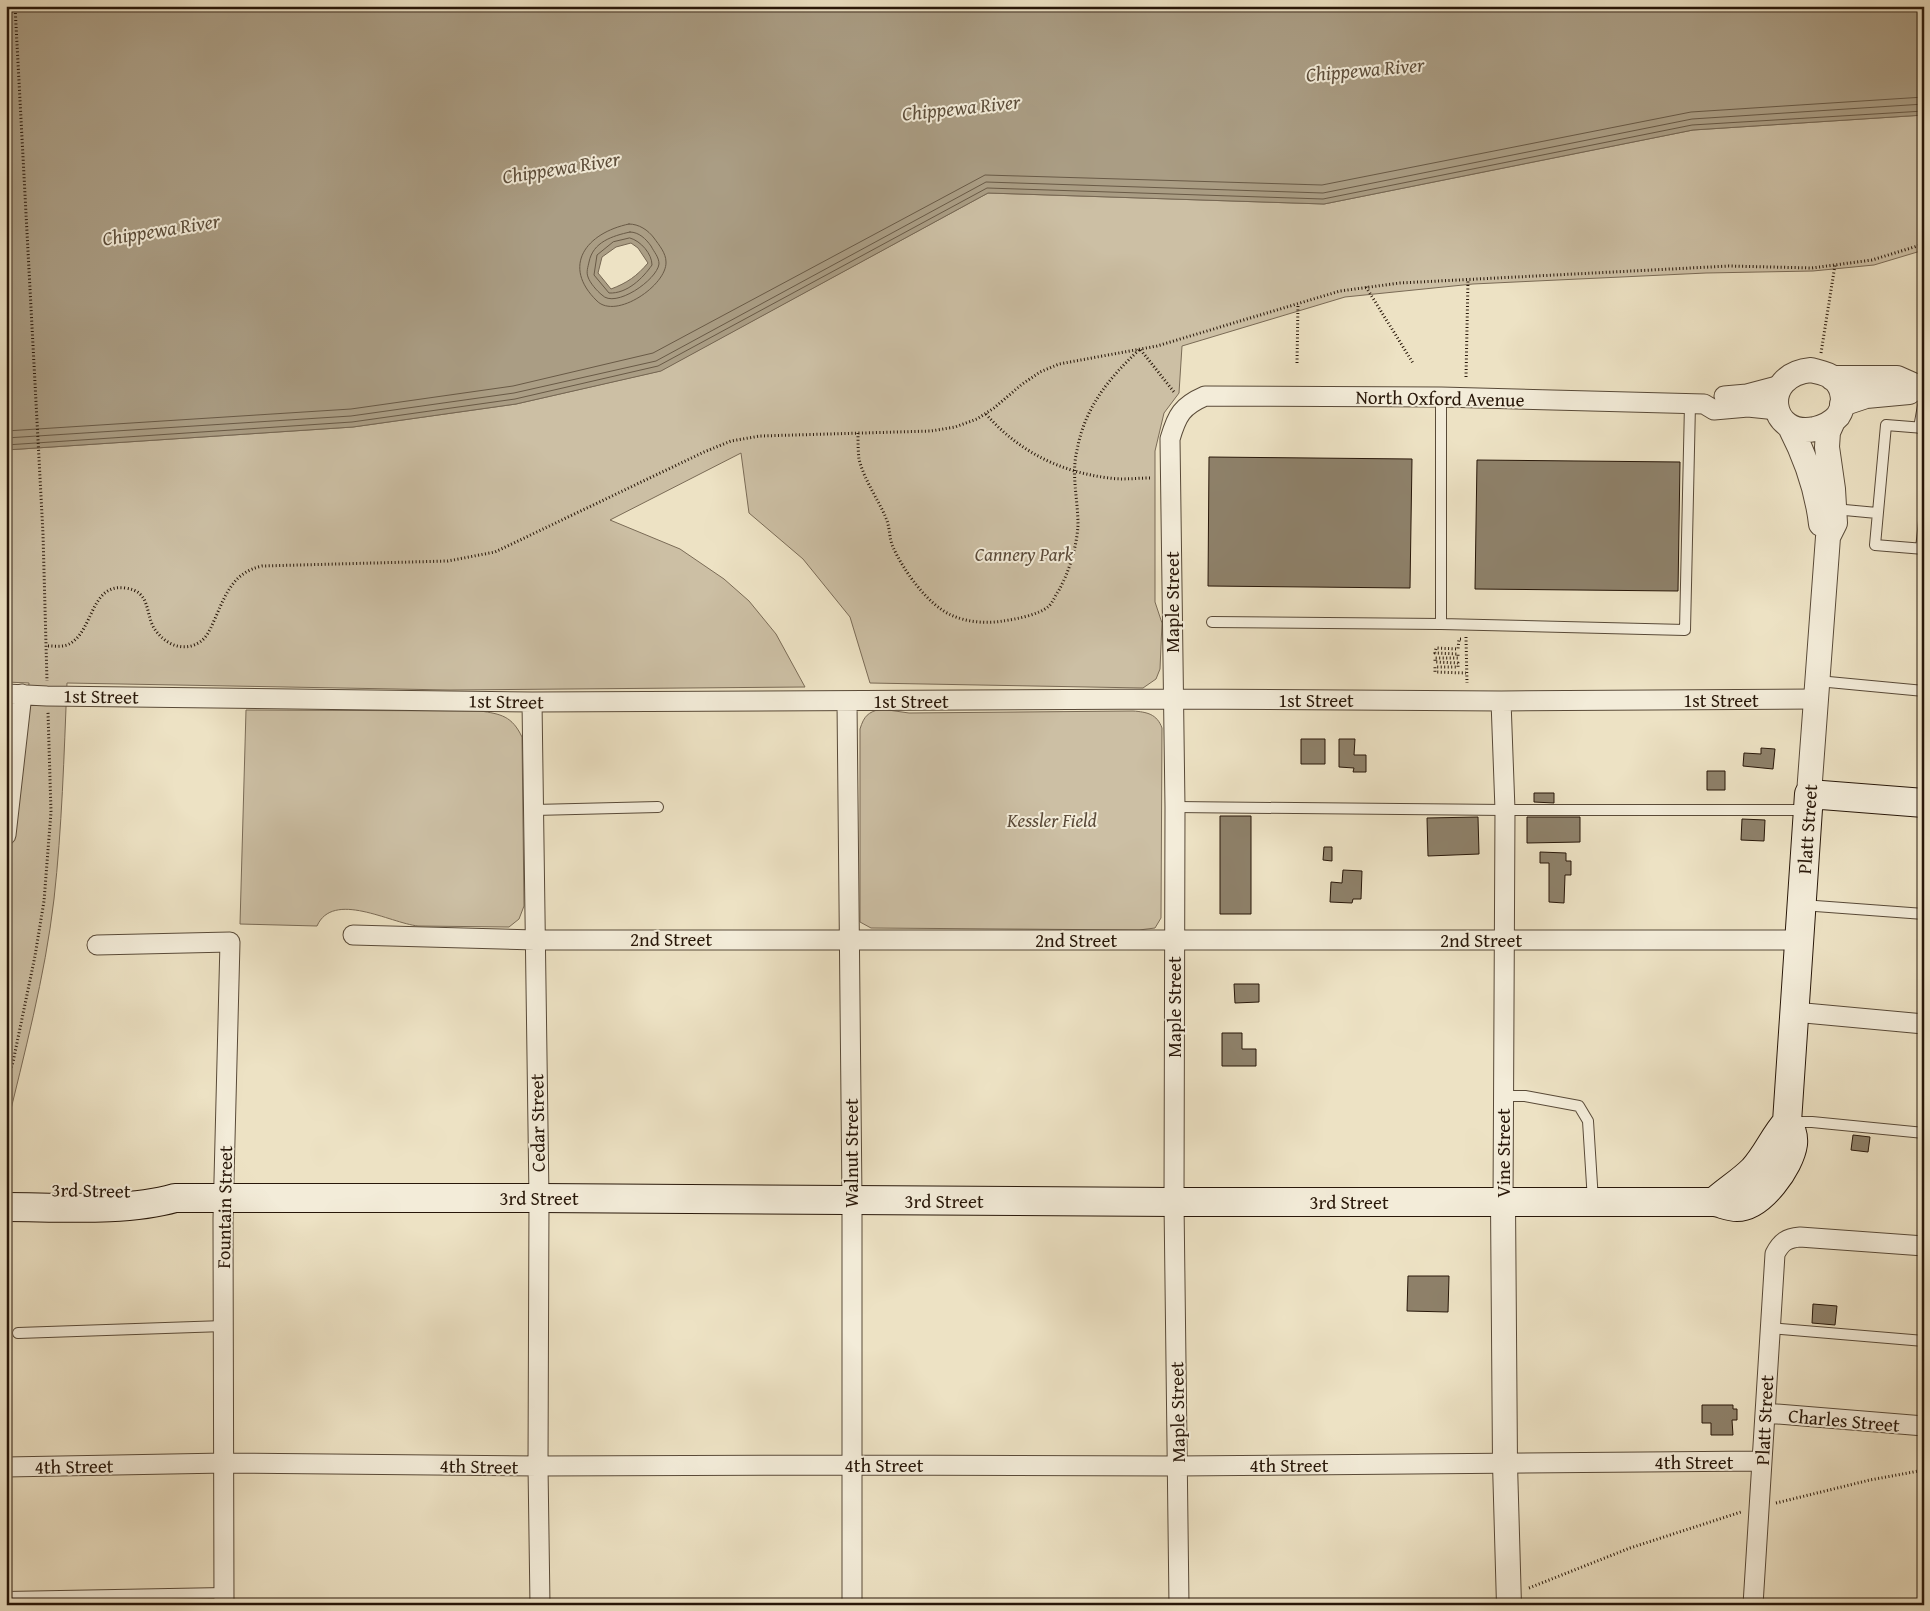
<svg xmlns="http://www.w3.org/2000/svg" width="1930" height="1611" font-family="'Gentium Book Plus',serif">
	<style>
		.green { fill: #ccbfa4; stroke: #7a6b56 }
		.water { fill: #aa9d84; stroke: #766753; fill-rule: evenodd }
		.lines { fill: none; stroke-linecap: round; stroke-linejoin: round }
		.shore { stroke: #695a46; stroke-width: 1 }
		.building { fill: #8e816a; stroke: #281709 }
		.service-casing { stroke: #594a38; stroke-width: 12 }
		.minor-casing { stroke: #594a38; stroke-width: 21 }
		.tertiary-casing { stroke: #594a38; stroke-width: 26 }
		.secondary-casing { stroke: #281709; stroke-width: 30 }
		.path { stroke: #281709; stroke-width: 3; stroke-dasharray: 1 2.5; stroke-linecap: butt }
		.service { stroke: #f3ecd9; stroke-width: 10 }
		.minor { stroke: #f3ecd9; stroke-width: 19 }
		.tertiary { stroke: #f3ecd9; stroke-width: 24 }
		.secondary { stroke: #f3ecd9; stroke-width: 28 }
		.labels { text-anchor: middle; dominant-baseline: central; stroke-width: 4; stroke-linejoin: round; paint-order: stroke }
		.street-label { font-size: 19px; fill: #281709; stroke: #f3ecd9 }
		.park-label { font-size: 19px; font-style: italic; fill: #594938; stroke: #f3ecd9 }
		.water-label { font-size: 20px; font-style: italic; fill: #5c4d3a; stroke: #f3ecd9 }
	</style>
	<rect width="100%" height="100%" fill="#ede2c4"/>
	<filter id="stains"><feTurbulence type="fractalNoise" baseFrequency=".004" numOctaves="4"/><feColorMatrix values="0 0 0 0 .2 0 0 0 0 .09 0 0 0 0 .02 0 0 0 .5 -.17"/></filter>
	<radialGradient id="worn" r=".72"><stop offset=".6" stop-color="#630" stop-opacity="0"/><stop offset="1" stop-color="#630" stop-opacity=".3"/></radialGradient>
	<path class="green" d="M1924,115V250L1874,265L1813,271L1706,273L1473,284L1345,297L1182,346L1179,393L1164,413L1155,451V602L1162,623L1160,669L1156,679L1143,688L870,683L850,617L803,559L749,513L741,453L610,520L680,549L724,579L749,601L776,634L805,687L450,690L67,683C64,755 62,828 54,899C45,977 24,1054 6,1130V880L29,683L6,682V450L353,427L516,404L660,371L988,193L1324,204L1693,130Z
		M881,709L909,713L1133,711C1147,712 1157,714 1162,728L1161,918L1155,928L1139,930L871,928L860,922V729C864,716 868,712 881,709Z
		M246,710L480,711C501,714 512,716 522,737L524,906L519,919L509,927L418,926C390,923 333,890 317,926L240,924Z"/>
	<path class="water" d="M6,6H1924V115L1693,130L1324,204L988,193L661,371L516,404L353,427L6,450ZM631,243L638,248L648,263C637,276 627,283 611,289L598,273L602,257L616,247Z"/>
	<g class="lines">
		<path class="shore" d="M629,224C639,224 648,230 654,238C659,245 666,253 666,262C667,285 616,320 597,301C561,266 586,233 629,224Z
			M630,232C639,232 646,239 651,246C654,252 659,257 659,264C657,280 615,309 602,295C597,291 590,283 588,277C586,272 588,267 589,262C593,242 612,236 630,232Z
			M630,238C641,241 652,254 652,265C643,278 627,294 609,293L594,275L597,255L613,242Z
			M6,431L351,409L513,386L653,353L985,175L1322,185L1691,112L1924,97
			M6,438L351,416L514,393L656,361L986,182L1323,193L1692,119L1924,104
			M6,445L352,422L515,399L658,366L987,188L1323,199L1692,125L1924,111"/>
	</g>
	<path class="building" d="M1209,457L1412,459L1410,588L1208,586Z
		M1477,460L1680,462L1678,591L1475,589Z
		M1301,739H1325V764H1301Z
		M1339,739H1355L1354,755H1366V772H1353L1354,768L1339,767Z
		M1761,748L1775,749L1773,769L1743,766L1744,753L1761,754Z
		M1707,771H1725V790H1707Z
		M1534,793H1554V803L1534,802Z
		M1220,816H1251V914H1220Z
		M1478,817L1479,854L1428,856L1427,818Z
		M1527,817H1580V842L1527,843Z
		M1742,819L1765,820L1764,841L1741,840Z
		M1324,847H1332V861L1323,860Z
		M1540,852L1566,853V861H1571V875H1565L1564,903L1549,902V863H1540Z
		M1343,870L1362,871L1361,899H1353L1352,903L1330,902L1331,882L1342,883Z
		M1234,984H1259V1002L1235,1003Z
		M1222,1033H1242V1049H1256V1066H1222Z
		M1853,1135L1870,1137L1868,1152L1851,1150Z
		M1408,1276H1449L1448,1312L1407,1311Z
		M1813,1304L1837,1306L1835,1325L1812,1323Z
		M1702,1405H1733V1409H1737V1420H1732L1733,1435H1711V1423H1702Z"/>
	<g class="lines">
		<defs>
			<path id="service" d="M1919,428L1924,400
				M1924,428L1886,425L1875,545L1924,549
				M1834,509L1877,513
				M1921,549L1924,521
				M1212,622L1441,624V397
				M1441,624L1685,630L1690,404
				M1818,681L1924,691
				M1175,807L1505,810H1807
				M534,810L658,807
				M1802,905L1924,914
				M1503,1096H1525L1579,1106L1588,1121L1593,1201
				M1790,1122H1812L1924,1133
				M1770,1328L1924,1341
				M18,1333L224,1326
				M6,1597L224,1593"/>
			<path id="minor" d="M1724,396L1747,394L1781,385
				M6,694L47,696L532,702L1173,699L1501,701L1816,699
				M1501,701L1505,810L1503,1203
				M532,702L539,1198L538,1466L540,1605
				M847,702L852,1200V1605
				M6,835L22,694
				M353,935L535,940H1799
				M97,945L230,942L223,1219L224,1605
				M1794,1012L1924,1024
				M1765,1413L1924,1426
				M6,1467L225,1463L538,1466L851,1465L1177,1466L1762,1461
				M1179,1605L1174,1202L1175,807L1170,439C1177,415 1182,406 1205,396L1441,397L1704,404L1714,410L1748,407L1777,410
				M1753,1605L1775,1254C1781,1242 1787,1238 1800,1237L1924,1246"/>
			<path id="tertiary" d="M1811,370C1818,372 1827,373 1833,378C1844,387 1846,404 1838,416C1832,423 1823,427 1815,429C1769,439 1759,375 1811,370Z
				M1832,378H1897L1924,390
				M1842,404L1866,396L1909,392
				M1790,427C1806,458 1817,489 1821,524
				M1809,794L1828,537L1835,523L1833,489L1827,447L1828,432L1833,421
				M1503,1203L1505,1464L1509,1605"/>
			<path id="secondary" d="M1714,1202C1726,1191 1741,1182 1753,1170C1767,1155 1774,1136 1787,1122
				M6,1207C58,1207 126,1212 175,1198H539L1174,1202H1714C1721,1203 1729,1207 1737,1207C1761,1207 1790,1166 1793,1144C1794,1135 1791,1129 1787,1122L1809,794L1924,803"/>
		</defs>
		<use href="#service" class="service-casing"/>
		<use href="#minor" class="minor-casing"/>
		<use href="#tertiary" class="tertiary-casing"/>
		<use href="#secondary" class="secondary-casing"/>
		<path class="path" d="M15,6L43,534L47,681
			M1366,287L1413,363
			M1821,353L1835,265
			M1297,363L1298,304
			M1466,377L1468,280
			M986,414C1018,451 1060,472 1109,478C1123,480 1137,478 1151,478
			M858,433C858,441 858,451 859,459C864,480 878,499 886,518C890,527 889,538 893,547C903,570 928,605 951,615C966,622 986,624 1003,621C1016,619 1039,615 1049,606C1053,602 1056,594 1059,590C1069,572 1077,546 1078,525C1078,499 1071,475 1077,450C1085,407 1109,378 1140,349L1174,392
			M1466,637L1467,683
			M1461,639H1459L1458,649L1436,648L1435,653L1458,654V658H1435V662L1458,663V667H1435V672L1466,673
			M48,646C54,646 61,647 67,645C94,634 89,583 125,588C151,591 145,613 154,628C164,644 183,653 200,642C206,638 210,630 213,623C225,597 231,573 262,566L448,561L495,552L704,452L731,441L760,436L931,431L955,427L977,419L994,408L1021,385L1040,372L1059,364L1157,346L1340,291L1400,283L1729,266L1812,268L1872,260L1924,244
			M6,1084L13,1062L35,956L44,901L51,812L48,712
			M1776,1503L1870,1480L1924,1470
			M1529,1588L1630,1548L1741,1512"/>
		<use href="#service" class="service"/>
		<use href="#minor" class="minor"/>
		<use href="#tertiary" class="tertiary"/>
		<use href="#secondary" class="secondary"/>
	</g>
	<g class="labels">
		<g class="street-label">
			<text transform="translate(1440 398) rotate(1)">North Oxford Avenue</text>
			<text transform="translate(1172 602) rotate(-90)">Maple Street</text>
			<text transform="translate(101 696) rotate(1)">1st Street</text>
			<text x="1316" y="700">1st Street</text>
			<text x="1721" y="700">1st Street</text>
			<text transform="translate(506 701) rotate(1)">1st Street</text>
			<text x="911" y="701">1st Street</text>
			<text transform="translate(1807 829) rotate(-86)">Platt Street</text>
			<text x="671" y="939">2nd Street</text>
			<text x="1076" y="940">2nd Street</text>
			<text x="1481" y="940">2nd Street</text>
			<text transform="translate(1174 1007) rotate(-90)">Maple Street</text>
			<text transform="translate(537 1123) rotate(-91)">Cedar Street</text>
			<text transform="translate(851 1153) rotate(-90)">Walnut Street</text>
			<text transform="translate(1503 1153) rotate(-90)">Vine Street</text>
			<text transform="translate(91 1190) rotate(1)">3rd Street</text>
			<text x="539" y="1198">3rd Street</text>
			<text x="944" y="1201">3rd Street</text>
			<text x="1349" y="1202">3rd Street</text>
			<text transform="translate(224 1207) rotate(-89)">Fountain Street</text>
			<text transform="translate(1177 1412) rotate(-91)">Maple Street</text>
			<text transform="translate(1764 1420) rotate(-87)">Platt Street</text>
			<text transform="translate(1844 1420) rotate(5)">Charles Street</text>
			<text x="1694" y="1462">4th Street</text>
			<text x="884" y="1465">4th Street</text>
			<text x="1289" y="1465">4th Street</text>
			<text transform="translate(74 1466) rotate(-1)">4th Street</text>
			<text transform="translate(479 1466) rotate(1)">4th Street</text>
		</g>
		<g class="park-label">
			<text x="1024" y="554">Cannery Park</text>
			<text x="1052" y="820">Kessler Field</text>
		</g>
		<g class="water-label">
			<text transform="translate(1365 69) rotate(-5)">Chippewa River</text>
			<text transform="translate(961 107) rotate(-6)">Chippewa River</text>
			<text transform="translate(561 167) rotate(-9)">Chippewa River</text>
			<text transform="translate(161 229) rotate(-9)">Chippewa River</text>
		</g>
	</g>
	<rect width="1930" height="1611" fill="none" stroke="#ede2c4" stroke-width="25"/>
	<rect x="8" y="8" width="1915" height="1596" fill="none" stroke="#281709" stroke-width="2.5"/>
	<rect x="12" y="12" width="1905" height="1586" fill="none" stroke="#281709"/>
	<rect width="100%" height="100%" filter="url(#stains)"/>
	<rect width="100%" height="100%" fill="url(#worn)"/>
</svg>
